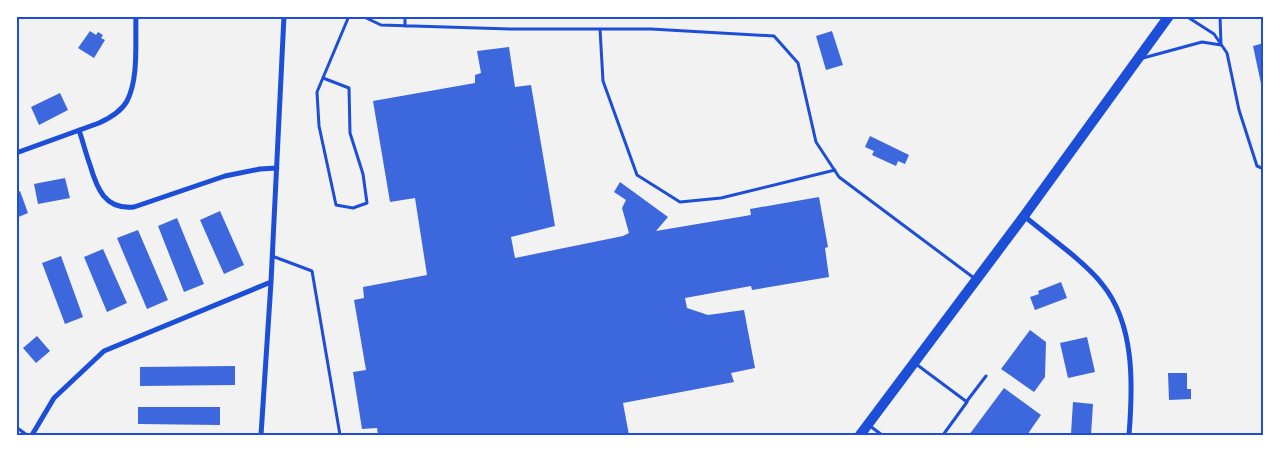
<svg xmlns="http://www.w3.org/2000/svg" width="1280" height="451" font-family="Rubik,sans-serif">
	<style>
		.building { fill: #3d67dc }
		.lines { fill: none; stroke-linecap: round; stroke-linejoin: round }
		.service { stroke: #1d4ed8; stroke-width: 3 }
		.minor { stroke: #1d4ed8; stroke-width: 5 }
		.primary { stroke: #1d4ed8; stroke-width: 10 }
		.neatline { fill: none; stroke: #1d4ed8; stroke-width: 2 }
	</style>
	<rect width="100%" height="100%" fill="#f2f2f2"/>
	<path class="building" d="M90,31L96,35L98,32L103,35L101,38L105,40L94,58L78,48Z
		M832,31L843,65L826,70L816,36Z
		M1264,43V93H1263L1253,46Z
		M509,47L515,87L531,85L555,226L511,237L515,258L623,236L629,233L622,208L626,200L614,192L620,182L668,217L656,231L751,215L750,209L819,197L828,247L825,248L829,277L752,290L751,286L685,298L687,308L708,315L744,310L755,368L731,373L734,382L623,403L629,435H378L377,428L362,429L353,372L366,370L354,300L364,298L363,287L427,275L415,198L390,202L373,101L475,83V75L481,73L477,51Z
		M60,93L68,110L39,125L31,107Z
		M870,136L909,155L905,164L898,161L896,166L872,155L874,151L865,147Z
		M65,178L70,198L38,204L34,184Z
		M20,191L28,213L16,218V193Z
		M220,211L244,265L224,274L200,220Z
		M177,218L204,284L184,292L158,226Z
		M138,230L168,300L147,309L117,238Z
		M103,249L127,303L107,312L84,257Z
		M61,256L83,317L65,324L42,263Z
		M1061,282L1067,298L1035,310L1030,297L1039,294L1038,291Z
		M1030,330L1046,342L1045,377L1034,392L1001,369Z
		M37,336L50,351L36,363L23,348Z
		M1087,337L1095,372L1068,378L1060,343Z
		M235,366V385L140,386V367Z
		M1168,373H1187V389H1191V399L1169,400Z
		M1004,388L1041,415L1027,435H969Z
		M1073,402L1093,404L1091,435L1071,434Z
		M138,407H220V425L138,424Z"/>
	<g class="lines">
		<path class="service" d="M362,16L381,25L512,29H651L774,36L798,63L816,142L839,177L974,278
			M405,16V26
			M1186,16L1214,34L1227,53L1239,110L1257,166L1264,169
			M600,29L603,81L637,175L680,202L721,198L835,170
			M1143,58L1202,42L1221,45L1220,16
			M323,78L349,88L350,133L363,174L367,203L353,208L336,205L319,126L317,92L349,16
			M272,256L312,271L340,435
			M916,364L967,402L943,435
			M967,401L986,376
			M870,426L882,435
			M16,427L27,435"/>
		<path class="minor" d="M79,130C83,142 86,154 90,165C97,189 105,210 134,207L225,176L260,169L277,168
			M16,153L99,123C110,118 121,112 127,101C139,78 135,42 136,16
			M1024,216C1039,228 1054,240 1069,252C1081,262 1093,272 1102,284C1135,324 1133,385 1129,435
			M32,435L54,398L104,351L271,282
			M261,435L271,282L284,16"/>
		<path class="primary" d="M860,435L1024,216L1169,16"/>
	</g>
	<rect width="1280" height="451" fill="none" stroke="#ffffff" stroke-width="35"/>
	<rect x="18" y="18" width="1244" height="416" class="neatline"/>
</svg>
